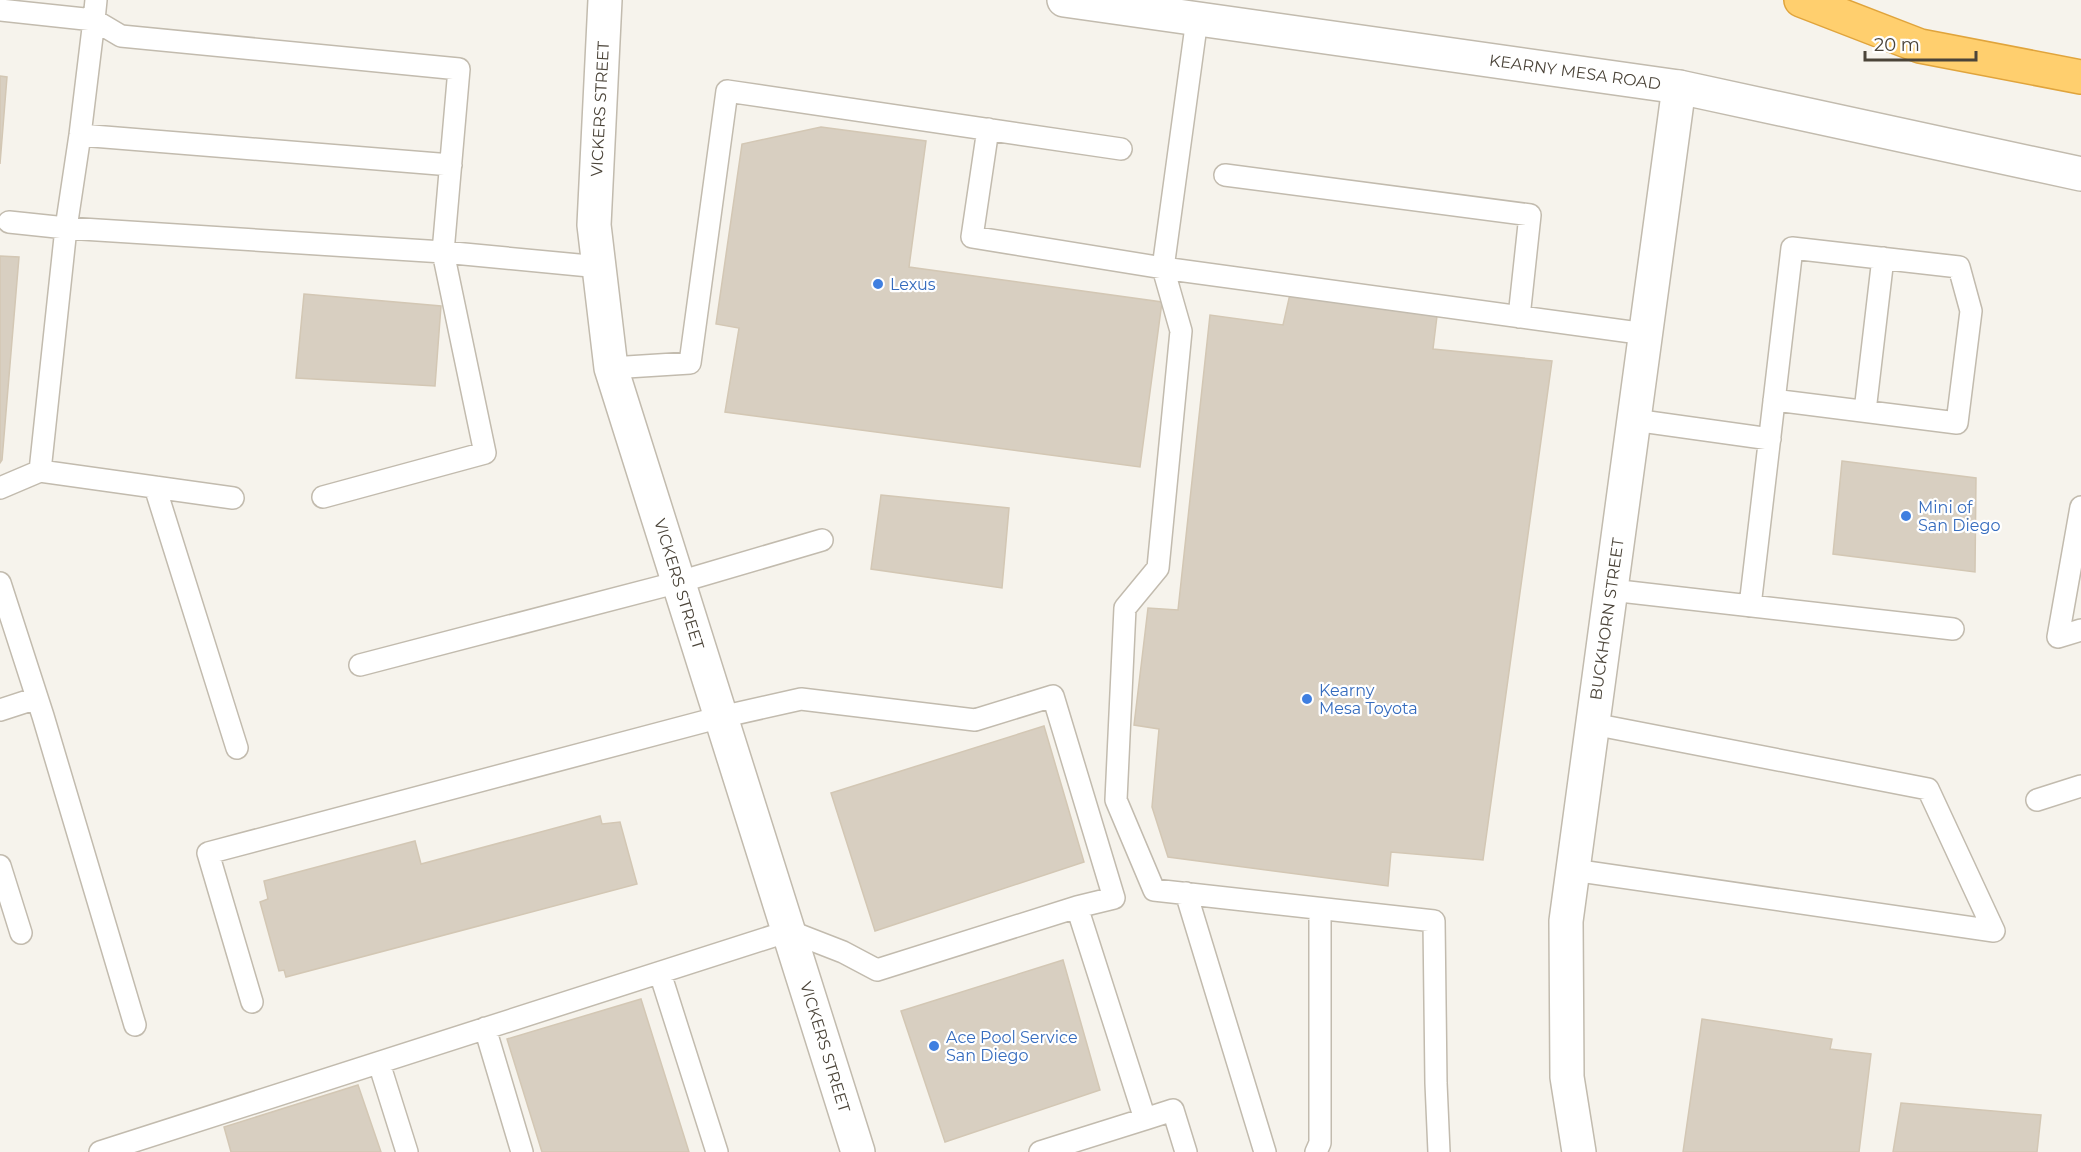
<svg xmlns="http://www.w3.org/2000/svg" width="2081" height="1152" font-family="Montserrat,sans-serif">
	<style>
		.building { fill: #d8cfc1; stroke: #d3c7b4; stroke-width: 1.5 }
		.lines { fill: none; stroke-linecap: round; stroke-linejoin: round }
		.service-casing { stroke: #c2bbae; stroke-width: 24 }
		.minor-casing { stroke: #c2bbae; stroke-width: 36 }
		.tertiary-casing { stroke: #c2bbae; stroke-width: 36 }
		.motorway-casing { stroke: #e0a43c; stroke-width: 36 }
		.service { stroke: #fff; stroke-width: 21 }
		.minor { stroke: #fff; stroke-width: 33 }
		.tertiary { stroke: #fff; stroke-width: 33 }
		.motorway { stroke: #ffcf6e; stroke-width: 33 }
		.shop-dot { fill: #3f7fe0; stroke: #fff; stroke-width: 2 }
		.labels { text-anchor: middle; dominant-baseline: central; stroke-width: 4.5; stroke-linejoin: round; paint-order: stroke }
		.street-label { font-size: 16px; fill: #4b4439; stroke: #fff }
		.shop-label { font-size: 16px; fill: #366cbe; stroke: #fff; text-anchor: start }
	</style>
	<rect width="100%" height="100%" fill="#f6f3ec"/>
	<path class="building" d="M0,76L7,77L0,164Z
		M821,127L926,141L909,267L1162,302L1140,467L725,412L739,328L716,324L742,144Z
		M0,256L19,257L2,460L0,463Z
		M304,294L441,306L435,386L296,378Z
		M1290,294L1437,316L1433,349L1552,361L1483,860L1391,852L1388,886L1168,857L1152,807L1159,729L1134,725L1148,608L1178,610L1210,315L1283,325Z
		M1842,461L1976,478L1975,572L1833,554Z
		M881,495L1009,508L1002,588L871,569Z
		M1044,726L1084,862L875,931L831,793Z
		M600,816L602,824L620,822L637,884L286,977L284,970L279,971L260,902L268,899L264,881L415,841L421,864Z
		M1063,960L1100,1090L945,1142L901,1011Z
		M641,999L689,1152H542L507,1039Z
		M1702,1019L1832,1039L1830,1049L1871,1054L1859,1152H1683Z
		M358,1085L381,1152H231L224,1127Z
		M1901,1103L2041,1115L2037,1152H1893Z"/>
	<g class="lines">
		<defs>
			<path id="service" d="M0,10L94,20L96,0
				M1197,19L1163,268L1181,331L1158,568L1125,608L1116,800L1154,890L1434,921L1436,1083L1439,1152
				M988,129L972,237L1163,268L1646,334
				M80,135L451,165
				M1225,175L1530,215L1519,317
				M9,222L66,228L443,252L600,267
				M611,368L690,363L727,91L1121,149
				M1865,411L1883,258
				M1634,420L1770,439
				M40,471L233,498
				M155,487L237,748
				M0,488L40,471L66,228L80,135L94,20L121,36L459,69L443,252L485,453L323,497
				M2081,507L2058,637L2081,630
				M0,583L43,716L135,1025
				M1611,590L1953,629
				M1750,606C1764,487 1778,367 1792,248L1959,267L1971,311L1957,423L1774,400
				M360,665L679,582L822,540
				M0,710L37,698
				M2037,800L2081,786
				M0,866L21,933
				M1573,870L1994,931L1928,789L1593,724
				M1186,893L1265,1152
				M660,973L717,1152
				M252,1002L208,853L721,717L801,699L975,720L1053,696L1114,898L1077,907
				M485,1028L522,1152
				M379,1063L407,1152
				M1145,1119L1173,1110L1186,1152
				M100,1152L789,931L843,952L877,970L1077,907L1145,1119L1040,1152
				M1316,1152L1320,1143V909"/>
			<path id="minor" d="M605,0L594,225L611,368L858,1152
				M1579,1152L1567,1077L1566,921L1679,87"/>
			<path id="tertiary" d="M1064,0L1679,87L2081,174"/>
			<path id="motorway" d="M1801,0L1920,46L2081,77"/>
		</defs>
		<use href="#service" class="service-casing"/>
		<use href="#minor" class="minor-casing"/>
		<use href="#tertiary" class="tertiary-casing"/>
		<use href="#motorway" class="motorway-casing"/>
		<use href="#service" class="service"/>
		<use href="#minor" class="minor"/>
		<use href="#tertiary" class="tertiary"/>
		<use href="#motorway" class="motorway"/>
	</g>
	<g class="shop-dot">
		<circle cx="878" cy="284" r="6"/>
		<circle cx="1906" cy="516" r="6"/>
		<circle cx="1307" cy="699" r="6"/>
		<circle cx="934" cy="1046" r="6"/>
	</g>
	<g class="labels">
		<g class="street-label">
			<text transform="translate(1575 72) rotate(8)">KEARNY MESA ROAD</text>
			<text transform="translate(600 109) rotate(-87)">VICKERS STREET</text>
			<text transform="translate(679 584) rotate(73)">VICKERS STREET</text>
			<text transform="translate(1607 619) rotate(-82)">BUCKHORN STREET</text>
			<text transform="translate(825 1047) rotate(73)">VICKERS STREET</text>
		</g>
		<g class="shop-label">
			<text x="890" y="284">Lexus</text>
			<text x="1918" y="507">Mini of<tspan x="1918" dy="18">San Diego</tspan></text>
			<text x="1319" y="690">Kearny<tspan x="1319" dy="18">Mesa Toyota</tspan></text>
			<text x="946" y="1037">Ace Pool Service<tspan x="946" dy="18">San Diego</tspan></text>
		</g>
	</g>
	<path d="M1865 51v9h111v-9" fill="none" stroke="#4b4439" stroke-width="3"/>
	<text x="1874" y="51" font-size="18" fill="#4b4439" stroke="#ffffff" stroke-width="4.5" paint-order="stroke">20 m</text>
</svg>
